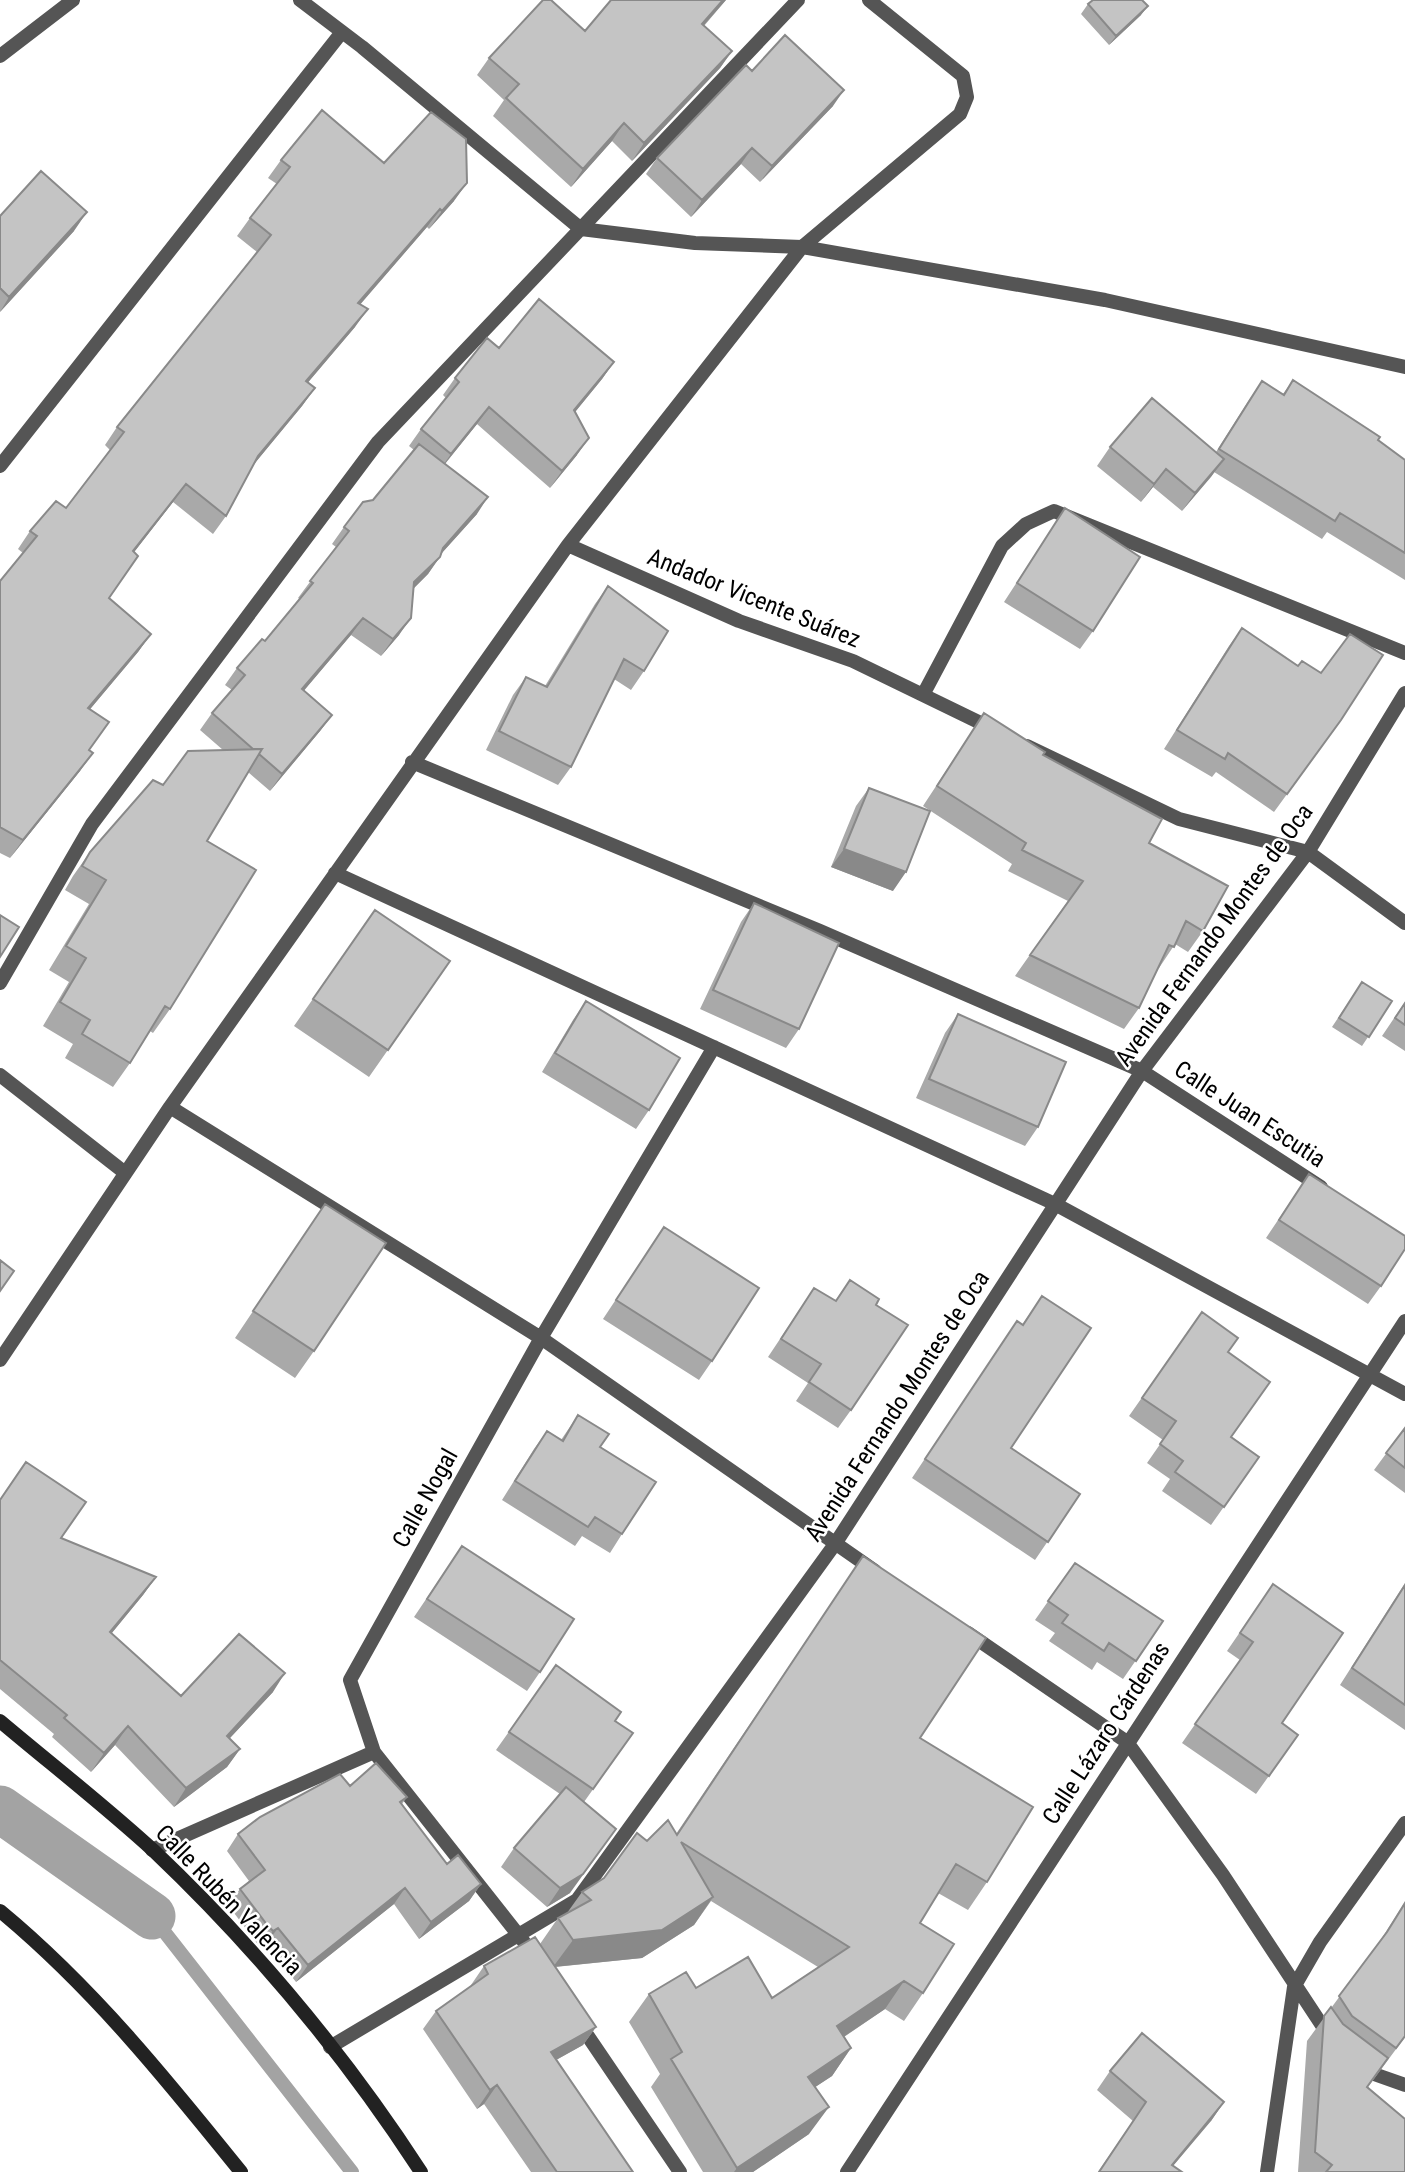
<svg xmlns="http://www.w3.org/2000/svg" width="1405" height="2172" font-family="'Roboto Condensed',sans-serif">
	<style>
		.lines { fill: none; stroke-linecap: round; stroke-linejoin: round }
		.stream { stroke: #a3a3a3; stroke-width: 14 }
		.canal { stroke: #a3a3a3; stroke-width: 47 }
		.street { stroke: #555; stroke-width: 14 }
		.secondary { stroke: #222; stroke-width: 14 }
		.wall { fill: #a9a9a9 }
		.shaded-wall { fill: #898989 }
		.building { fill: #c4c4c4; stroke: #898989; stroke-width: 2 }
		.labels { text-anchor: middle; dominant-baseline: central; stroke-width: 5; stroke-linejoin: round; paint-order: stroke }
		.street-label { font-size: 24px; fill: #000; stroke: #fff }
	</style>
	<rect width="100%" height="100%" fill="#fff"/>
	<g class="lines">
		<path class="stream" d="M152,1916L352,2172"/>
		<path class="canal" d="M0,1809L152,1916"/>
		<path class="street" d="M300,0L362,47L581,229L695,243L802,247L960,114L967,97L963,76L869,0
			M0,56L73,0
			M0,466L342,32
			M568,545L739,621L853,661L993,729
			M924,693L1002,546L1026,524L1054,511L1405,653
			M1027,746L1179,819L1308,852L1405,923
			M412,762L820,931L1142,1071L1321,1187
			M335,873L1055,1204L1405,1394
			M0,983L92,824L378,442L798,0
			M0,1075L124,1172
			M170,1107L568,545L802,247L1105,300L1405,367
			M0,1360L170,1107L541,1338L875,1571
			M968,1633L1127,1742L1223,1875L1329,2036
			M152,1850L374,1752
			M524,1942L374,1752L350,1680L541,1338L714,1047
			M579,2023L680,2172
			M330,2047L577,1900L835,1544L1142,1071L1308,852L1405,693
			M1363,2065L1374,2074L1405,2085
			M847,2172L1405,1321
			M1267,2172L1294,1987L1320,1942L1405,1823"/>
		<path class="secondary" d="M0,1721C51,1764 105,1806 154,1851C255,1947 345,2055 421,2172
			M0,1911C92,1987 167,2080 241,2172"/>
	</g>
	<path class="wall" d="M611,0H726L704,26L732,51L720,68L632,161L612,141L571,187L493,116L504,100L477,75L489,58L585,31Z
		M1088,4L1141,15L1109,45L1081,14Z
		M752,71L833,106L760,182L741,164L691,217L646,174L657,158Z
		M281,160L384,163L454,201L429,229L427,227L360,304L355,327L308,382L315,388L302,406L254,464L226,516L213,534L173,502L134,552L109,598L151,634L138,652L90,709L89,750L80,771L10,858L0,853V581L23,553L18,549L30,531L66,508L110,450L105,445L117,427L257,252L237,236L250,218L277,184L268,178Z
		M0,216L74,231L0,312Z
		M499,348L614,362L602,379L575,412L577,455L550,488L477,424L445,464L477,514L441,554L428,574L414,588L399,635L381,656L351,635L304,690L332,715L320,731L270,791L248,772L207,841L170,1009L153,1033L150,1031L130,1063L113,1087L65,1058L73,1044L43,1026L69,982L49,970L89,904L65,890L73,876L90,852L163,785L223,750L200,730L212,713L232,690L225,685L237,668L265,641L300,599L298,598L336,547L332,544L344,527L373,500L414,450L409,446L421,429L446,398L443,395L455,378Z
		M1293,380L1405,460V580L1327,532L1322,539L1214,472L1182,511L1153,487L1141,502L1097,466L1110,447L1216,452L1249,400L1262,381L1283,394Z
		M1065,508L1093,631L1080,649L1004,602Z
		M608,586L644,671L631,690L614,679L571,767L558,785L486,750L513,695L526,677L545,686L595,604Z
		M1242,628L1341,720L1274,812L1216,772L1212,777L1164,749L1229,646Z
		M984,713L1043,755L1149,843L1203,931L1188,952L1175,944L1159,968H1158L1139,1008L1124,1029L1015,976L1068,901L1008,871L1012,864L923,806Z
		M869,788L893,891L831,867L856,806Z
		M754,903L799,1029L786,1048L700,1009L741,922Z
		M375,910L450,961L369,1077L294,1026Z
		M1362,982L1392,1001L1362,1046L1332,1027Z
		M586,1001L649,1110L636,1129L542,1072L573,1020Z
		M1405,1002V1051L1382,1036Z
		M958,1014L1038,1127L1025,1146L916,1098L945,1033Z
		M1309,1174L1381,1286L1368,1304L1266,1238Z
		M325,1204L314,1351L295,1378L235,1338Z
		M664,1227L712,1361L699,1380L603,1319Z
		M850,1280L876,1305L851,1410L838,1428L796,1401L808,1383L768,1357L814,1288L835,1301Z
		M1042,1296L1011,1448L1080,1494L1035,1560L912,1478L1004,1340L1022,1325Z
		M1202,1312L1228,1352L1232,1437L1259,1457L1211,1525L1162,1491L1170,1479L1147,1463L1163,1440L1129,1416Z
		M578,1415L600,1447L622,1534L610,1553L582,1536L575,1546L502,1500L534,1449L547,1431L561,1440Z
		M1405,1428V1493L1374,1470Z
		M0,1499L61,1538L156,1577L143,1595L111,1634L181,1696L273,1692L229,1739L240,1749L227,1767L174,1807L115,1745L91,1772L52,1737L54,1734L0,1689Z
		M462,1546L540,1672L527,1691L414,1617Z
		M863,1556L920,1738L987,1882L968,1910L938,1893L920,1923L923,1993L904,2021L885,2009L844,2037L851,2048L832,2076L815,2087L809,2134L753,2172H703L651,2087L660,2074L629,2022L649,1994L696,1988L772,1998L818,1967L711,1901L694,1925L642,1958L555,1967L596,2027L583,2045L556,2060L633,2172H531L484,2104L477,2109L423,2029L436,2011L472,1986L471,1985L484,1966L540,1944L558,1918L567,1913L582,1892L604,1878L647,1841L676,1834Z
		M1075,1563L1163,1621L1123,1679L1097,1662L1092,1670L1049,1641L1055,1633L1035,1620Z
		M1405,1583V1730L1340,1685Z
		M1273,1584L1282,1723L1298,1735L1256,1794L1182,1743L1240,1660L1227,1651Z
		M556,1665L615,1721L633,1733L584,1802L570,1893L547,1907L501,1867L514,1848L560,1794L496,1750Z
		M350,1786L407,1797L402,1804L447,1864L481,1884L469,1901L419,1939L394,1904L296,1982L266,1944L261,1948L256,1942L228,1905L240,1889L249,1881L227,1851L238,1834Z
		M1405,1902V2037L1368,2087L1405,2172H1298L1307,2041L1378,1944Z
		M1110,2071L1224,2102L1211,2121L1098,2172L1133,2121L1097,2090Z"/>
	<path class="shaded-wall" d="M723,0H726L689,42L702,24Z
		M1148,6L1141,15L1109,45L1116,36Z
		M732,51L720,68L632,161L644,143Z
		M844,90L833,106L760,182L772,166Z
		M624,123L612,141L571,187L583,169Z
		M752,148L741,164L691,217L702,200Z
		M467,183L454,201L429,229L442,211Z
		M440,209L427,227L346,321L358,303Z
		M87,212L74,231L0,312L9,297Z
		M368,309L355,327L294,399L306,381Z
		M614,362L602,379L562,428L574,410Z
		M315,388L302,406L246,474L258,456Z
		M489,407L477,424L439,471L451,454Z
		M589,438L577,455L550,488L562,471Z
		M1224,459L1211,477L1182,511L1195,493Z
		M1166,469L1153,487L1141,502L1154,484Z
		M186,484L173,502L121,569L133,551Z
		M488,497L477,514L431,565L443,548Z
		M440,557L428,574L403,599L414,582Z
		M363,618L351,635L291,706L302,689Z
		M411,618L399,635L381,656L393,639Z
		M151,634L138,652L76,726L88,708Z
		M332,715L320,731L270,791L282,774Z
		M93,753L80,771L10,858L23,840Z
		M844,849L906,872L893,891L831,867Z
		M156,1577L143,1595L97,1651L110,1632Z
		M285,1673L273,1692L214,1755L227,1736Z
		M128,1726L115,1745L91,1772L104,1753Z
		M240,1749L227,1767L174,1807L186,1788Z
		M616,1829L570,1893L547,1907L560,1888Z
		M481,1884L469,1901L419,1939L431,1922Z
		M405,1888L394,1904L296,1982L308,1965Z
		M713,1897L694,1925L642,1958L553,1967L573,1940Z
		M278,1928L266,1944L261,1948L273,1931Z
		M904,1981L885,2009L818,2054L837,2026Z
		M596,2027L583,2045L538,2070L551,2052Z
		M851,2048L832,2076L788,2105L808,2077Z
		M497,2085L484,2104L477,2109L490,2090Z
		M1224,2102L1211,2121L1168,2172L1172,2165Z
		M829,2107L809,2134L753,2172H734L737,2168Z"/>
	<path class="building" d="M543,0H551L585,31L611,0H723L702,24L732,51L644,143L624,123L583,169L506,98L519,84L489,58Z
		M1093,0H1142L1148,6L1116,36L1088,4Z
		M785,35L844,90L772,166L752,148L702,200L657,158L746,65L752,71Z
		M322,110L384,163L431,112L466,139L467,183L442,211L440,209L358,303L368,309L306,381L315,388L258,456L226,516L186,484L133,551L138,556L109,598L151,634L88,708L109,722L89,750L93,753L23,840L0,827V581L37,536L30,531L56,501L66,508L124,432L117,427L271,235L250,218L290,167L281,160Z
		M41,171L87,212L9,297L0,288V216Z
		M539,299L614,362L574,410L589,438L562,471L489,407L451,454L421,429L459,382L455,378L487,338L499,348Z
		M1293,380L1380,437L1378,440L1405,460V553L1340,513L1335,521L1219,449L1262,381L1284,395Z
		M1152,398L1224,459L1195,493L1166,469L1154,484L1110,447Z
		M419,444L488,497L443,548L440,557L414,582L411,618L393,639L363,618L302,689L332,715L282,774L259,754L262,749H253L212,713L245,675L237,668L262,639L265,641L313,583L310,581L349,531L344,527L363,502L373,500Z
		M1065,508L1140,557L1093,631L1017,583Z
		M608,586L668,631L644,671L624,659L571,767L499,731L526,677L547,687Z
		M1242,628L1298,666L1302,661L1321,673L1350,634L1383,655L1341,720L1287,794L1228,753L1225,759L1177,730Z
		M984,713L1045,752L1043,755L1162,819L1149,843L1228,886L1203,931L1186,921L1174,947L1169,945L1139,1008L1030,955L1083,881L1022,850L1026,843L937,786Z
		M262,749L207,841L256,870L170,1009L165,1006L130,1063L82,1034L90,1020L60,1002L86,958L66,946L106,880L82,866L90,852L153,780L163,785L188,751Z
		M869,788L930,811L906,872L844,849Z
		M754,903L839,943L799,1029L713,990Z
		M375,910L450,961L388,1050L313,999Z
		M0,915L19,927L0,957Z
		M1362,982L1392,1001L1369,1037L1339,1018Z
		M586,1001L680,1058L649,1110L555,1053Z
		M1405,1003V1025L1395,1018Z
		M958,1014L1066,1062L1038,1127L929,1079Z
		M1309,1174L1405,1236V1249L1381,1286L1279,1220Z
		M325,1204L386,1243L314,1351L253,1311Z
		M664,1227L759,1288L712,1361L616,1300Z
		M0,1260L14,1271L0,1291Z
		M850,1280L879,1299L876,1305L908,1325L851,1410L809,1382L821,1364L781,1339L814,1288L836,1301Z
		M1042,1296L1091,1328L1011,1448L1080,1494L1048,1542L925,1459L1017,1321L1023,1325Z
		M1202,1312L1238,1338L1228,1352L1270,1382L1231,1437L1259,1457L1224,1507L1175,1472L1183,1461L1160,1444L1176,1421L1142,1398Z
		M578,1415L609,1434L600,1447L656,1482L622,1534L595,1517L588,1527L515,1481L547,1431L563,1441Z
		M1405,1428V1468L1386,1453Z
		M26,1462L86,1502L61,1538L156,1577L110,1632L181,1696L239,1634L285,1673L227,1736L240,1749L186,1788L128,1726L104,1753L64,1718L67,1715L0,1660V1500Z
		M462,1546L574,1619L540,1672L427,1599Z
		M863,1556L986,1638L920,1738L1033,1807L987,1882L956,1864L920,1923L954,1944L923,1993L904,1981L837,2026L851,2048L808,2077L829,2107L737,2168L671,2059L682,2052L649,1994L686,1972L696,1988L748,1957L772,1998L849,1947L681,1842L713,1897L662,1930L573,1940L558,1918L591,1900L582,1892L604,1878L637,1833L647,1841L668,1820L677,1835Z
		M1075,1563L1163,1621L1136,1661L1109,1643L1104,1651L1062,1623L1068,1615L1048,1601Z
		M1273,1584L1343,1633L1282,1723L1298,1735L1269,1776L1195,1724L1253,1642L1240,1633Z
		M1405,1585V1705L1352,1668Z
		M556,1665L621,1712L615,1721L633,1733L593,1789L509,1732Z
		M376,1763L407,1797L400,1802L447,1864L458,1855L481,1884L431,1922L405,1888L308,1965L278,1928L273,1931L268,1926L240,1889L265,1870L238,1834L260,1817L340,1774L350,1786Z
		M566,1787L616,1829L583,1874L560,1888L514,1848Z
		M1405,1903V2036L1396,2048L1352,2016L1339,1996L1387,1932Z
		M535,1937L596,2027L551,2052L633,2172H557L497,2085L490,2090L436,2011L488,1974L484,1966Z
		M1331,2007L1343,2024L1388,2058L1367,2087L1405,2119V2172H1326L1332,2165L1315,2152L1324,2016Z
		M1142,2033L1224,2102L1172,2165L1182,2172H1099L1146,2102L1110,2071Z"/>
	<g class="labels">
		<g class="street-label">
			<text transform="translate(754 598) rotate(22)">Andador Vicente Suárez</text>
			<text transform="translate(1214 935) rotate(-54)">Avenida Fernando Montes de Oca</text>
			<text transform="translate(1250 1114) rotate(33)">Calle Juan Escutia</text>
			<text transform="translate(897 1406) rotate(-57)">Avenida Fernando Montes de Oca</text>
			<text transform="translate(425 1498) rotate(-61)">Calle Nogal</text>
			<text transform="translate(1106 1733) rotate(-57)">Calle Lázaro Cárdenas</text>
			<text transform="translate(229 1900) rotate(46)">Calle Rubén Valencia</text>
		</g>
	</g>
</svg>
